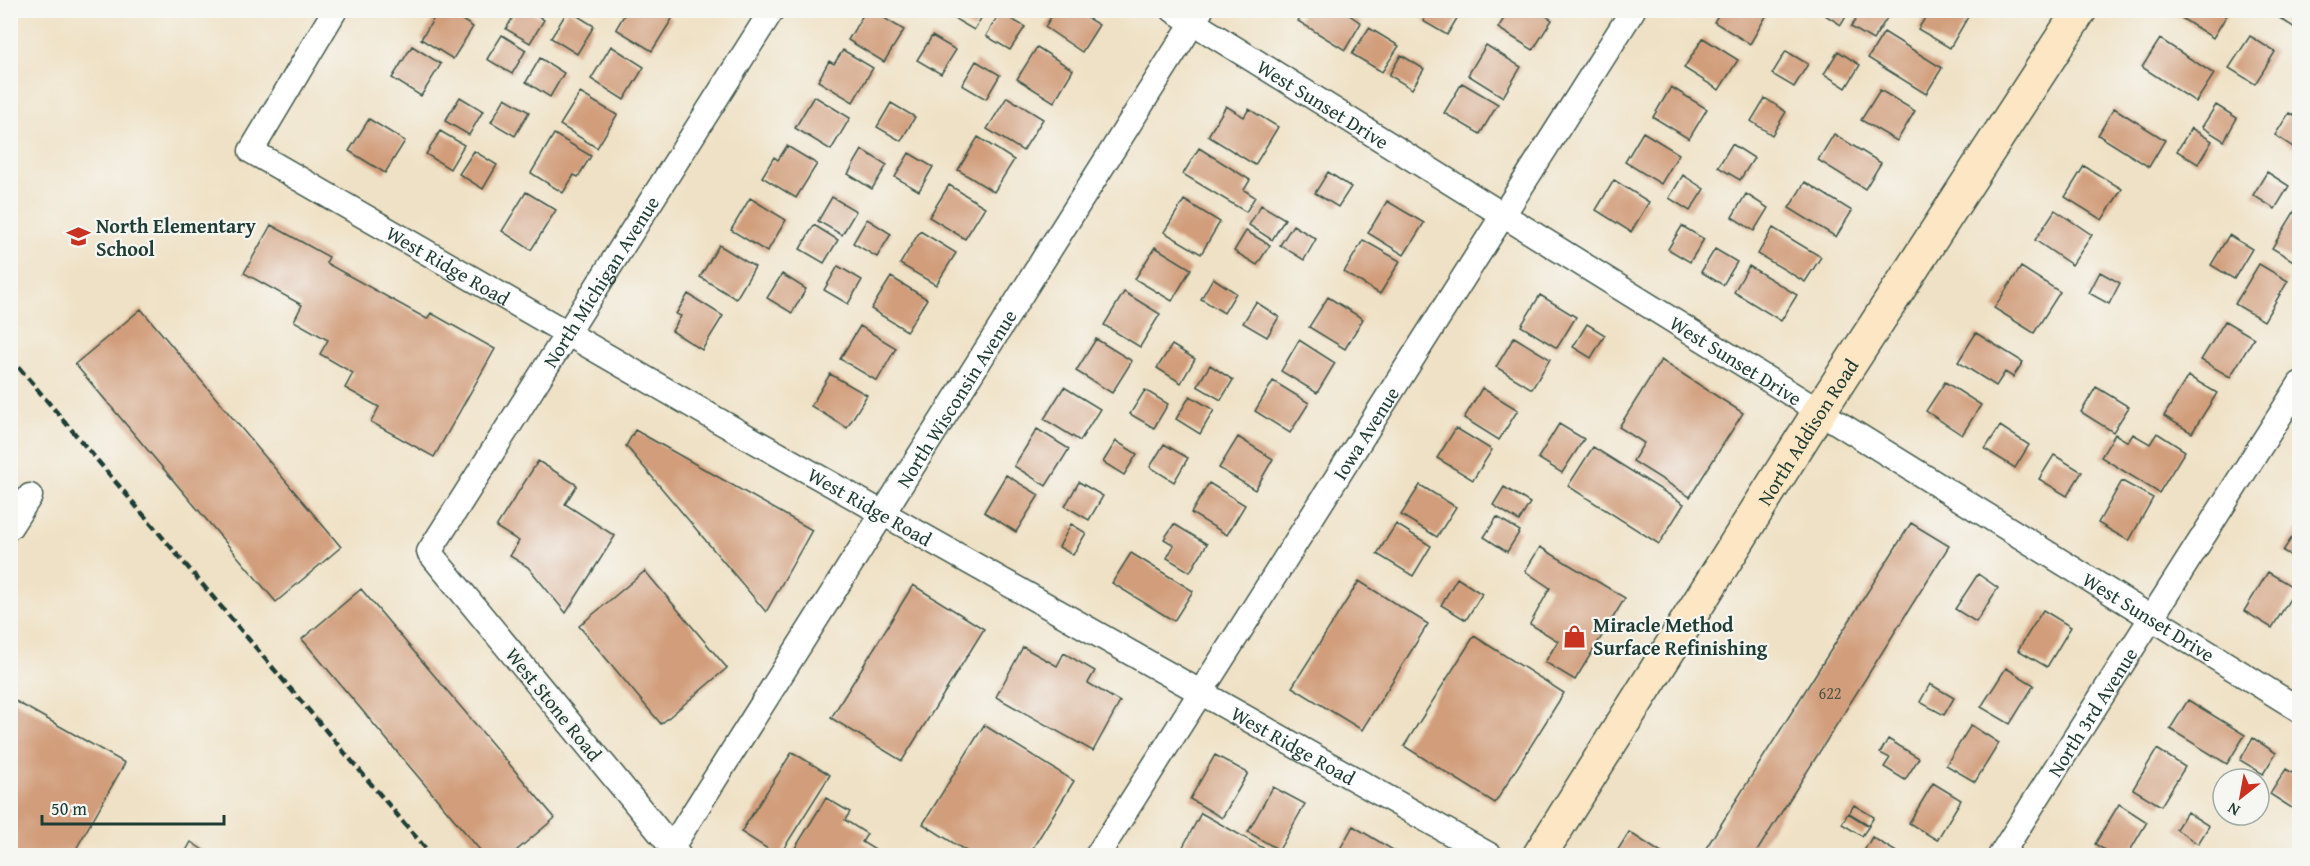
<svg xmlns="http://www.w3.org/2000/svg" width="2310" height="866" font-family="'Gentium Book Plus',serif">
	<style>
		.building { fill: #d19d7a }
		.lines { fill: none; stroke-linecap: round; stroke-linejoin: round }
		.street-casing { stroke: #3e564a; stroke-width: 27 }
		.secondary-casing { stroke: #3e564a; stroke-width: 36 }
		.street { stroke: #fff; stroke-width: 24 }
		.secondary { stroke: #fce6c4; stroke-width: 33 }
		.rail { stroke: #1f3d34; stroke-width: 4.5; stroke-dasharray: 9 4.5; stroke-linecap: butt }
		.labels { text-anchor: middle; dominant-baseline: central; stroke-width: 4.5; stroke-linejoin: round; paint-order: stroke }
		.number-label { font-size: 16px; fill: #4c5546 }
		.street-label { font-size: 20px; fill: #1f3d34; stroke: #f6f6f2 }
		.poi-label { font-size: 20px; font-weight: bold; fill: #1f3d34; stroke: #f6f6f2; text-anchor: start }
	</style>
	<rect width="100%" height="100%" fill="#f6f6f2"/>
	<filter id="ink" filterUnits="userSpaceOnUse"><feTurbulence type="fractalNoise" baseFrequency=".0167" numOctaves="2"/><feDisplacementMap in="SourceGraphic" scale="12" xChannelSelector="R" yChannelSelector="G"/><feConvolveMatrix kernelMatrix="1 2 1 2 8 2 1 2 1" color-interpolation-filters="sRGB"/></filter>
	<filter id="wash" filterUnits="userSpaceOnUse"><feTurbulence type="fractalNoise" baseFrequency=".008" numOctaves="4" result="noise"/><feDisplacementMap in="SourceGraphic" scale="24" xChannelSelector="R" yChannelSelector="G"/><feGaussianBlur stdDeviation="1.35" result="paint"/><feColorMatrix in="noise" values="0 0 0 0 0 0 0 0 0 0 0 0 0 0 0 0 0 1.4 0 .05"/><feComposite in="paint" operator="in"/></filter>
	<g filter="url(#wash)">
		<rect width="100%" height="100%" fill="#efe1c5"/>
		<g id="blocks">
			<path class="building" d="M439,10H447L473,27L453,59L421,39Z
				M517,10H529L544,20L530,43L506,29Z
				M568,10L594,26L577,54L551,38Z
				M627,10H659L672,19L652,51L616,29Z
				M866,10H871L904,30L884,62L848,40Z
				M953,10H986L974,30L950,16Z
				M1055,10H1074L1099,25L1082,52L1045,27Z
				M1304,10H1342L1361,23L1345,50L1298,21Z
				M1405,10H1418L1414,16Z
				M1430,10H1451L1459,15L1447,35L1423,21Z
				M1509,10H1537L1552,20L1533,50L1498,28Z
				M1721,10H1763L1768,13L1750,44L1714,22Z
				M1817,10H1850L1841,25Z
				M1862,10H1875L1887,18L1873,40L1851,27Z
				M1930,10H1972L1950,48L1918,29Z
				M2178,10H2230L2213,38L2175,14Z
				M2267,10H2300V21L2295,28Z
				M1000,12L1025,27L1010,50L986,36Z
				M1369,28L1399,46L1382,72L1352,54Z
				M1884,32L1942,68L1926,94L1868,58Z
				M502,35L526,50L512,74L487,59Z
				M932,36L956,50L941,74L917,60Z
				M2250,36L2275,52L2255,84L2229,68Z
				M1703,38L1738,60L1719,90L1684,68Z
				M2160,39L2214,74L2196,102L2142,67Z
				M1486,45L1521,67L1503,97L1468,75Z
				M412,46L441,64L421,96L392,78Z
				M611,46L644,67L624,100L591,79Z
				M1037,47L1073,70L1054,102L1017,79Z
				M843,50L873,68L853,102L818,81L829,61L834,64Z
				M1786,51L1808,64L1794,87L1772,74Z
				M1838,51L1860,65L1846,88L1824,74Z
				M1401,55L1424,69L1412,89L1389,75Z
				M540,58L564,73L550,97L526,82Z
				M976,61L1000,75L986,99L962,85Z
				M1462,83L1498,104L1480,134L1444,113Z
				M1671,87L1707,109L1689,139L1653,117Z
				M1880,90L1915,111L1897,141L1861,120Z
				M580,93L617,115L597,148L560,125Z
				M814,96L850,118L831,150L795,128Z
				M460,97L483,111L469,135L445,121Z
				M1007,97L1043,119L1023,151L987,129Z
				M505,98L529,112L515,136L491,122Z
				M1765,98L1786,112L1772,135L1751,121Z
				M891,103L915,117L901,141L877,127Z
				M2216,105L2237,118L2224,141L2202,127Z
				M1226,106L1244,117L1249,109L1278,127L1255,165L1208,136Z
				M2114,108L2165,140L2149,167L2098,135Z
				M2289,113L2300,119V144L2296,149L2275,135Z
				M369,119L405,141L385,173L349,151Z
				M2191,128L2212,141L2198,164L2177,151Z
				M440,131L464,145L450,169L426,154Z
				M1643,132L1679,154L1661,184L1625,162Z
				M554,134L591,156L578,177L574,175L563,193L531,173Z
				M1834,134L1881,163L1865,189L1818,160Z
				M978,137L1014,160L994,192L958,170Z
				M1732,144L1754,158L1740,180L1718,167Z
				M787,146L817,164L796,198L762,177L774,157L778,160Z
				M1199,148L1250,180L1244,190L1255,197L1246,212L1183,174Z
				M862,150L887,165L872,189L848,174Z
				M474,151L497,165L483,189L459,174Z
				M909,153L933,167L919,191L895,177Z
				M2084,166L2122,189L2102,220L2065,197Z
				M1328,172L1351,187L1338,207L1315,193Z
				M2267,172L2289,186L2275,209L2253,195Z
				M1683,175L1704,189L1690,211L1669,198Z
				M1614,180L1649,202L1631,232L1596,210Z
				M1805,182L1852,211L1836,237L1789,208Z
				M949,185L985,207L965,239L929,217Z
				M526,192L556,210L531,250L502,231Z
				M1746,194L1768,208L1754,231L1732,217Z
				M832,197L856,211L842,235L818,221Z
				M750,198L786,220L767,252L731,230Z
				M1184,200L1220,222L1201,254L1164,232Z
				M1387,201L1424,223L1404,255L1368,233Z
				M1261,205L1285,219L1272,240L1249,225Z
				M2296,209L2300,211V265L2272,248Z
				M2055,210L2092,235L2072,265L2035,240Z
				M867,219L891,234L877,257L853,243Z
				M271,225L329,257L326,263L427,319L431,313L495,349L434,457L371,422L379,407L345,388L353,373L320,354L328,340L294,321L302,305L244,273Z
				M814,225L838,240L824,263L800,249Z
				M1293,225L1316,239L1304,260L1280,245Z
				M1682,226L1704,239L1690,262L1668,249Z
				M1773,228L1821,257L1805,282L1758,254Z
				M920,231L956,253L936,285L900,264Z
				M1246,231L1270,245L1257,265L1234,251Z
				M2229,235L2252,249L2234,279L2211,265Z
				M1363,240L1400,261L1380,294L1344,272Z
				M719,245L755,267L736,299L700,277Z
				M1155,247L1191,269L1172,301L1135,279Z
				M1715,249L1737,262L1723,285L1701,272Z
				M2259,264L2288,281L2264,321L2235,304Z
				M838,266L862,280L848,304L824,290Z
				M1749,266L1797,295L1781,321L1734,292Z
				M2021,267L2060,292L2034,333L1994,308Z
				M2100,272L2120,283L2109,304L2089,293Z
				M782,274L806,289L792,313L767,298Z
				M891,277L927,299L907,331L871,309Z
				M1213,278L1236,293L1224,313L1201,299Z
				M1124,292L1160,314L1140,347L1104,325Z
				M688,294L723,316L702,350L672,331L681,316L676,314Z
				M1540,295L1576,317L1557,348L1521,326Z
				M1328,297L1363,319L1345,349L1309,327Z
				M1256,302L1279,317L1267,337L1243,323Z
				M141,309L341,547L276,602L75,364Z
				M2225,321L2254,338L2230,377L2201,360Z
				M1587,324L1605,335L1591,358L1573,347Z
				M860,326L896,348L877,381L840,359Z
				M1976,333L2023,362L2013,377L2005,372L1996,386L1958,362Z
				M1514,337L1550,359L1532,389L1496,367Z
				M1096,339L1132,361L1112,393L1076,371Z
				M1299,340L1335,363L1317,393L1281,371Z
				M1172,345L1195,359L1181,383L1157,368Z
				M1661,360L1743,413L1690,497L1633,461L1644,443L1619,427Z
				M1210,365L1233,380L1221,400L1197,386Z
				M830,374L867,395L847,428L811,406Z
				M2188,376L2217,393L2192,433L2164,416Z
				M1273,381L1309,403L1290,433L1255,411Z
				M1945,382L1981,405L1962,435L1926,411Z
				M1064,387L1100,409L1080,441L1044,419Z
				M2096,387L2129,407L2113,432L2081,412Z
				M1482,388L1518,410L1499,440L1464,418Z
				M1145,390L1168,404L1154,428L1130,414Z
				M1190,396L1214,410L1200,434L1176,419Z
				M1559,424L1584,439L1562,473L1538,458Z
				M2000,426L2029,445L2015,468L1985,449Z
				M1456,428L1492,450L1473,480L1437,458Z
				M1037,429L1069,449L1046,486L1014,466Z
				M635,430L812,530L766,612L626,446Z
				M2157,433L2185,451L2159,493L2101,457L2115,434L2128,442L2133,434L2150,444Z
				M1238,437L1273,459L1255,490L1219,468Z
				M1116,441L1137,454L1124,475L1103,462Z
				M1164,444L1188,458L1174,482L1150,467Z
				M1593,447L1684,504L1659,544L1568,486Z
				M2054,455L2082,472L2067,496L2039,479Z
				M538,461L577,485L565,504L615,536L566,613L528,567L510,556L519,541L496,527Z
				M1006,475L1039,495L1016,532L984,512Z
				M2122,481L2153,498L2129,541L2098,523Z
				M1079,482L1103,496L1089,520L1065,506Z
				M1209,483L1245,505L1227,535L1191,513Z
				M1420,485L1456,507L1437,537L1401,515Z
				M1504,487L1530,503L1519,521L1493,505Z
				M1497,517L1520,531L1507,552L1484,537Z
				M1911,523L1949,546L1754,856H1701Z
				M1071,524L1086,533L1073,555L1059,547Z
				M1174,524L1207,544L1190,572L1167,558L1174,545L1164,539Z
				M1396,524L1431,546L1413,576L1377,554Z
				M2300,525V561L2283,551Z
				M1540,547L1625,598L1575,680L1545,662L1558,641L1530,624L1550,588L1525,571Z
				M1131,553L1193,591L1174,621L1112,583Z
				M645,571L727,668L661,724L579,626Z
				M2268,572L2296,589L2272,628L2244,611Z
				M1978,574L1998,588L1976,622L1955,609Z
				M1457,578L1482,594L1466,620L1441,605Z
				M1359,581L1428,624L1362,730L1292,687Z
				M913,585L984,629L902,761L831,718Z
				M361,589L555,818L510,856H485L302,639Z
				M2043,610L2071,627L2047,667L2018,650Z
				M1474,636L1564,693L1495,803L1404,746Z
				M1023,647L1057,666L1064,653L1095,671L1088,683L1120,702L1093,751L996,697Z
				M2006,668L2034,685L2010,724L1981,707Z
				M1930,684L1954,698L1944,715L1920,702Z
				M10,698L125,763L72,856H10Z
				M2188,700L2245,735L2227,764L2170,729Z
				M984,725L1074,781L1028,856H974L923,824Z
				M1971,725L1999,743L1975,782L1946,765Z
				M2253,738L2276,753L2263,774L2240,760Z
				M1888,739L1919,758L1905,780L1884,767L1890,758L1880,753Z
				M2157,749L2185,767L2161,806L2133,789Z
				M792,752L830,775L779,856L741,832Z
				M1215,755L1248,773L1222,818L1190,799Z
				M2286,769L2300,778V803L2295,810L2270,794Z
				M1933,783L1961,800L1937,840L1909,823Z
				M1273,787L1305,804L1279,850L1248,832Z
				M826,798L850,812L845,820L867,834L862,842L885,856H790Z
				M2119,804L2147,822L2127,856H2114L2095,844Z
				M1854,805L1874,817L1869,825L1849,813Z
				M2187,812L2209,826L2198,844L2176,829Z
				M1201,813L1274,854L1273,856H1178Z
				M1848,813L1869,826L1862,836L1842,824Z
				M1353,826L1403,856H1336Z
				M1629,832L1666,856H1614Z
				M1872,837L1903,856H1861Z
				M191,842L212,856H183Z"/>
		</g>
	</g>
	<g filter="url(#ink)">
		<use href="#blocks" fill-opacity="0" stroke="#3e564a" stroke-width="1.5"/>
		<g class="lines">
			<defs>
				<g id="street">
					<path id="s1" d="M335,10L251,151L721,422L1491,856"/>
					<path id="s2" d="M1173,10L2300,710"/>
					<path d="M10,527L30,496"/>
					<path id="s3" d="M672,847L1201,10"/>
					<path id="s4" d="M679,856L429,552L772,10"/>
					<path id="s5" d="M1097,856L1633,10"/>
					<path id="s6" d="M2000,856L2300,384"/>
				</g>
				<g id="secondary">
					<path id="s7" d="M1539,856L1819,412L2080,10"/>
				</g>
			</defs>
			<use href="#street" class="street-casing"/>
			<use href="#secondary" class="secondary-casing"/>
			<use href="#street" class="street"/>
			<use href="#secondary" class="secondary"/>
			<path class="rail" d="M10,357L432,856"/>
		</g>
	</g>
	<defs>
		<symbol id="school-bare" viewBox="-9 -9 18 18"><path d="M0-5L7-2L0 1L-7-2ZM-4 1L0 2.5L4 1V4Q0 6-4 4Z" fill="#c8321e" stroke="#f6f6f2" stroke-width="2.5" paint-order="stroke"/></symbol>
		<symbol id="shop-bare" viewBox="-9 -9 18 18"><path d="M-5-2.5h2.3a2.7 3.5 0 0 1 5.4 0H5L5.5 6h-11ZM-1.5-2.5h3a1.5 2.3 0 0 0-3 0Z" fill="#c8321e" stroke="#f6f6f2" stroke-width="2.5" paint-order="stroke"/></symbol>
	</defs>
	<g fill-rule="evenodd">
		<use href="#school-bare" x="62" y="220" width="33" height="33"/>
		<use href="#shop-bare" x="1558" y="620" width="33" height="33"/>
	</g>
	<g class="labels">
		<g class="number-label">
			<text x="1830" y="693">622</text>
		</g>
		<g class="street-label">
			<text stroke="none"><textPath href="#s2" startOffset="177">West Sunset Drive</textPath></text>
			<text stroke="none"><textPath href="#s1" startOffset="392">West Ridge Road</textPath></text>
			<text stroke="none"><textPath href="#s4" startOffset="714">North Michigan Avenue</textPath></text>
			<text stroke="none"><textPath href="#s2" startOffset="663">West Sunset Drive</textPath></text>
			<text stroke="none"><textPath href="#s3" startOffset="531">North Wisconsin Avenue</textPath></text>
			<text stroke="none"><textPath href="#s7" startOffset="502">North Addison Road</textPath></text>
			<text stroke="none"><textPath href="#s5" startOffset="501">Iowa Avenue</textPath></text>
			<text stroke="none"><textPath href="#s1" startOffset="878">West Ridge Road</textPath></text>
			<text stroke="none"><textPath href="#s2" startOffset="1149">West Sunset Drive</textPath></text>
			<text transform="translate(554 704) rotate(51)">West Stone Road</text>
			<text stroke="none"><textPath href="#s6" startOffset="171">North 3rd Avenue</textPath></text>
			<text stroke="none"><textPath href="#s1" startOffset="1364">West Ridge Road</textPath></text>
		</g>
		<g class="poi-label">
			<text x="96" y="225">North Elementary<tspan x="96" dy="23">School</tspan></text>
			<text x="1593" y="624">Miracle Method<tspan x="1593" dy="23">Surface Refinishing</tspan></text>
		</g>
	</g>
	<rect width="2310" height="866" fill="none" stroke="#f6f6f2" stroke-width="36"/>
	<g transform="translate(2241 797) rotate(211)"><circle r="28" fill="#f6f6f2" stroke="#a0aca6" stroke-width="1.5"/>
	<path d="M0-4.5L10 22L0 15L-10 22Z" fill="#c8321e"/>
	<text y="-9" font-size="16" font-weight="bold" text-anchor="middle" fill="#1f3d34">N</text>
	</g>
	<path d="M42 815v9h182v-9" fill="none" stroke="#1f3d34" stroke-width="3"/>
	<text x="51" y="815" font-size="18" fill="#1f3d34" stroke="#f6f6f2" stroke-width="4.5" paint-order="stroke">50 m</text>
</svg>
